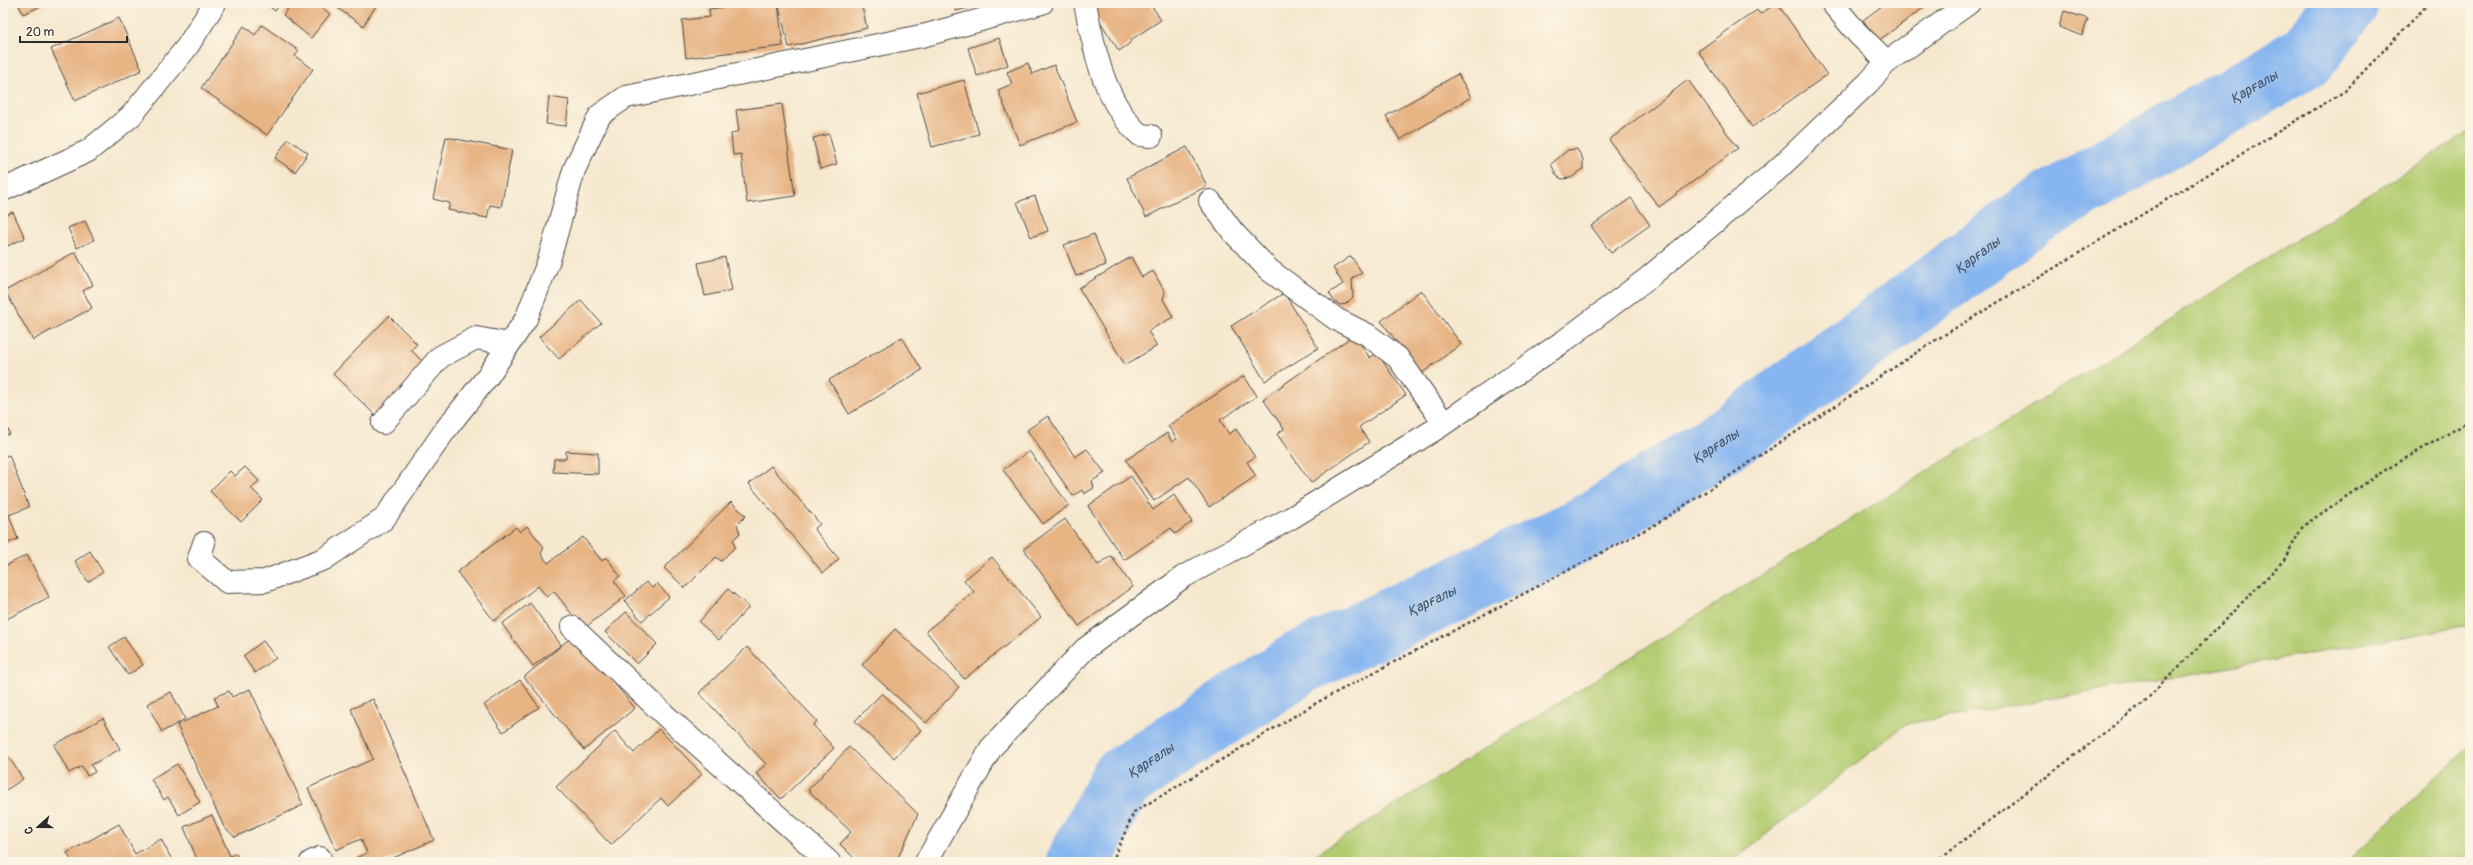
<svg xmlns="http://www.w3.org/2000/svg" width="2473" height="865" font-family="Pangolin,sans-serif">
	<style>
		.green { fill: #b3cc71; stroke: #6f7c4e }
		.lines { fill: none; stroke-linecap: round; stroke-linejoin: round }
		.river { stroke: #86b5f0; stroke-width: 64 }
		.building { fill: #e7b484 }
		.minor-casing { stroke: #494744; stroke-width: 24 }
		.tertiary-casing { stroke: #494744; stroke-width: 24 }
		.path { stroke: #494744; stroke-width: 2.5; stroke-dasharray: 3 3; stroke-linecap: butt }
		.minor { stroke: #fff; stroke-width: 22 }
		.tertiary { stroke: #fff; stroke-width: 22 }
		.labels { text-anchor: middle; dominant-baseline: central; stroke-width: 3.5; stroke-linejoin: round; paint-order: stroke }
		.water-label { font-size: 14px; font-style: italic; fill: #465466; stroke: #fcf5e5 }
	</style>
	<rect width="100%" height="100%" fill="#fcf5e5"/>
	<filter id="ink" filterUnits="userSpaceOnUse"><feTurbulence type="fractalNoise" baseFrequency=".025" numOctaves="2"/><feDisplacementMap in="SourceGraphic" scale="8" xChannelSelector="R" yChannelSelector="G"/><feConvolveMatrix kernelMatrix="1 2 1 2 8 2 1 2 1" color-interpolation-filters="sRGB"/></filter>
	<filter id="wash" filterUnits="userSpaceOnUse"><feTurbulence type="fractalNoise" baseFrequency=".012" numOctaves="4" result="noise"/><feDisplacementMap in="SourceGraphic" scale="16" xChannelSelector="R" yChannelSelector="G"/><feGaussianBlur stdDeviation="0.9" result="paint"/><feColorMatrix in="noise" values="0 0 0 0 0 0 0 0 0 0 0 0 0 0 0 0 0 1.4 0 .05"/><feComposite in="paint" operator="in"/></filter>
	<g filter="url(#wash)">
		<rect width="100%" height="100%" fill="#f6e8cf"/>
		<path class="green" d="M2470,131V625L1906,724L1731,862H1304Z
			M2470,745V862H2347Z"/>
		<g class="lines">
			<path class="river" id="s1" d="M1078,862L1122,779L1300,663L1591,525L1734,434L2033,214L2307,56L2347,3"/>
		</g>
		<g id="blocks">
			<path class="building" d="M18,3H48L23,14Z
				M265,3H281L275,11Z
				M293,3H316L330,14L311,38L283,15Z
				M339,3H378L363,26L336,7Z
				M764,3H778L783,46L686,58L682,20L710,17L709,9Z
				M794,3H861L867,28L789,47L779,7Z
				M954,3H984V4L956,11Z
				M1101,3H1150L1161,20L1132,39L1129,44L1119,51L1092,9Z
				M1777,3L1827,75L1752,127L1698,51L1757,10L1760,14Z
				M1886,3H1930L1878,41L1863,20Z
				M2064,11L2088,19L2082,36L2059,27Z
				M119,18L142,70L75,101L51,49Z
				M262,25L299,51L295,56L313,69L267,135L201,88L244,26L255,35Z
				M999,38L1008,65L977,76L968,48Z
				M1028,63L1032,74L1054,65L1077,122L1020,145L998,90L1012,84L1007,72Z
				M1458,74L1471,97L1400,140L1386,116Z
				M964,80L979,134L932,147L917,93Z
				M1688,80L1738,148L1659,207L1609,140Z
				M549,97L569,100L566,126L546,124Z
				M782,104L795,196L747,203L741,154L733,155L731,134L739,131L736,110Z
				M829,134L837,164L820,169L813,138Z
				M446,137L512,150L501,207L490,205L487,218L448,210L450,203L433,199Z
				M288,139L308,153L295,172L275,158Z
				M1187,147L1207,186L1146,217L1127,178Z
				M1577,149L1583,159V169L1571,178L1562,179L1557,176L1551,164L1568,150Z
				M1035,196L1048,231L1031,237L1017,202Z
				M1631,198L1650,225L1611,253L1591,226Z
				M13,212L25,238L3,248V216Z
				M85,221L94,240L77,248L68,228Z
				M1094,234L1106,265L1076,276L1064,245Z
				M75,252L93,285L83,291L92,308L33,340L5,291Z
				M1351,256L1362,273L1352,278L1353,297L1346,304L1340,305L1335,302L1329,293L1343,284L1333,268Z
				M725,257L732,290L705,296L698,263Z
				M1131,257L1142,277L1153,271L1165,292L1163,299L1173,317L1148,331L1157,346L1125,365L1079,288Z
				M1421,290L1461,344L1421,374L1381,321Z
				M1284,293L1318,348L1265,381L1231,326Z
				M581,300L601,323L559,359L539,337Z
				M389,316L417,344L411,350L425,364L375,415L333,374Z
				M1354,335L1370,358L1377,353L1406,395L1359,427L1369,442L1311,483L1277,434L1284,429L1263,399Z
				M902,337L922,370L849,414L829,380Z
				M1244,376L1257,396L1220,420L1229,434L1236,429L1255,457L1247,462L1256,476L1209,507L1189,477L1154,501L1126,460L1167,433L1172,442L1177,439L1168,426Z
				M1048,416L1075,457L1087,449L1105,473L1092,481L1094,488L1084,494L1082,490L1073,496L1027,430Z
				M3,419L10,434L3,436Z
				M566,451L598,453V474L553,472L554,459H566Z
				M1029,451L1069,505L1043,524L1003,470Z
				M9,455L29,507L9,515L18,539L3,545V457Z
				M771,466L820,524L814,529L839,559L823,573L749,484Z
				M245,467L259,481L251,488L263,500L241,522L210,491L230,471L235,476Z
				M1131,476L1153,510L1174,495L1192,522L1175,534L1171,528L1124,560L1088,506Z
				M731,502L746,516L737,525L740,533L733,540L735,547L721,561L716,557L685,588L664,568Z
				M1065,519L1098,565L1111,556L1133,587L1079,626L1024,549Z
				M527,526L544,547L541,554L548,563L583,537L602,561L606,557L620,576L614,581L626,596L583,629L554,591L547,597L538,586L494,621L457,572L516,527L520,532Z
				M90,551L103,572L88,582L75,561Z
				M27,555L49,597L3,621V567Z
				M992,557L1041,617L964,679L926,631L974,592L964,580Z
				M646,582L652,588L657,583L669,597L642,621L625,601Z
				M728,589L749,607L719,640L699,622Z
				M530,603L561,645L533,666L502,624Z
				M626,612L657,644L637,664L605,632Z
				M895,629L959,687L926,723L862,665Z
				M574,635L635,708L584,750L524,677Z
				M124,637L143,665L128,675L109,647Z
				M263,641L276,658L255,673L243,656Z
				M747,647L817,721L813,725L834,748L781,799L756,773L766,764L699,693Z
				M520,680L539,707L503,732L484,705Z
				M250,689L303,805L235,837L224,827L177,725L218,706L214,697L229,691L232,697Z
				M171,692L185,719L162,732L147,704Z
				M882,693L921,730L894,758L855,721Z
				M373,699L434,840L384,862H346L367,853L361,839L336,850L308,788L373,759L351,709Z
				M103,718L120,749L91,765L95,772L87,776L82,766L69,773L54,745Z
				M659,729L702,774L668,806L661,798L611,845L556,787L615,731L634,753Z
				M849,747L918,814L896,862H858L840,844L851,832L808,790Z
				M8,756L23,779L3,792V759Z
				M177,764L200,802L179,815L168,797L164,800L151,779Z
				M212,815L230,856L236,853L240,862H198L184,827Z
				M119,824L135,854L161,839L173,862H72L67,853Z
				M793,856L799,862H787Z"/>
		</g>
	</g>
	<g filter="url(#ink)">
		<use href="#blocks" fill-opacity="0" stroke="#494744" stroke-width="1"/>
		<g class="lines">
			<defs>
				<path id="minor" d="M1085,3C1094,49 1104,103 1140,135L1151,136
					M1832,3L1858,34L1887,62
					M3,190L88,151L131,116L187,47L215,3
					M1210,201L1233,232L1269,270L1336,319L1368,335L1398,358L1444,423
					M383,423L440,357L476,338L509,344
					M204,543L199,558L227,582L265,581L324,559L384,519L446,429L488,376L526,319L549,260L574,170L600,115L626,97L926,35L1042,3
					M572,627L668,718L829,862
					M311,862L320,858"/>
				<path id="tertiary" d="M926,862L991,748L1085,649L1183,577L1291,518L1439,427L1564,341L1648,278L1777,170L1868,83L1887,62L1969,3"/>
			</defs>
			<use href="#minor" class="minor-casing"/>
			<use href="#tertiary" class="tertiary-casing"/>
			<path class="path" d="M1112,862L1134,812L1318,702L1658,523L1931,343L2345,91L2429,3
				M1935,862L2142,704L2284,560L2303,526L2382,472L2470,421"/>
			<use href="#minor" class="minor"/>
			<use href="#tertiary" class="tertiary"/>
		</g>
	</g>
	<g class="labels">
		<g class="water-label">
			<text stroke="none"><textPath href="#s1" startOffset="1424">Қарғалы</textPath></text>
			<text stroke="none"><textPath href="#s1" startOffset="1100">Қарғалы</textPath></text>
			<text stroke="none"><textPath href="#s1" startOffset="776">Қарғалы</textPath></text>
			<text stroke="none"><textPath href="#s1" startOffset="452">Қарғалы</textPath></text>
			<text stroke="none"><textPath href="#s1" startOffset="128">Қарғалы</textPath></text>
		</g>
	</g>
	<rect width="2473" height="865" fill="none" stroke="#fcf5e5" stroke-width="16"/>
	<g transform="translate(38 827) rotate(249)" stroke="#fcf5e5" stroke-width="3" paint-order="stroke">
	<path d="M0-3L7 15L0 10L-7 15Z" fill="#2b2b2b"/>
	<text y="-6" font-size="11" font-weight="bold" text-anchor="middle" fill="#2b2b2b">С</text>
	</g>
	<path d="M20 36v6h107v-6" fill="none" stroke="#2b2b2b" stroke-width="2"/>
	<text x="26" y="36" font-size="12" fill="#2b2b2b" stroke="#fcf5e5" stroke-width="3" paint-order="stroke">20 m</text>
</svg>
